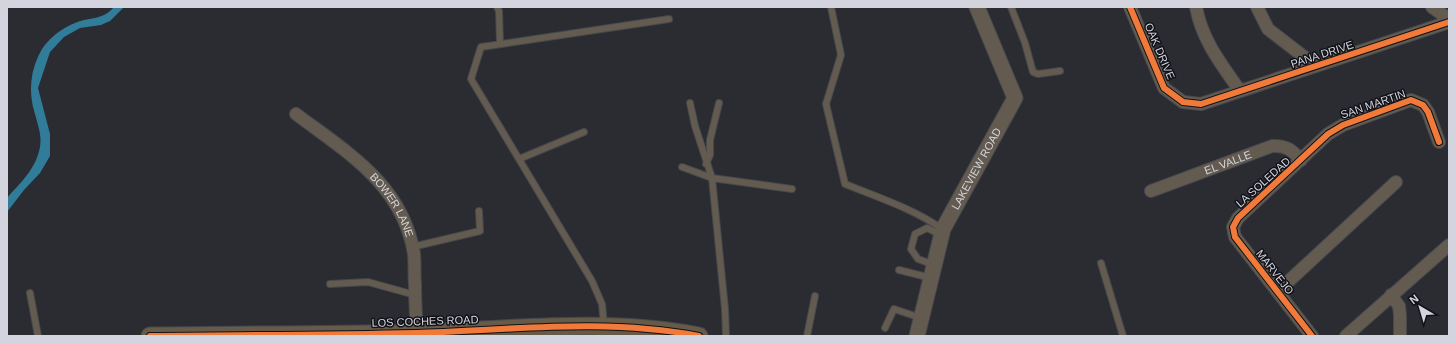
<svg xmlns="http://www.w3.org/2000/svg" width="1456" height="343" font-family="Helvetica,sans-serif">
	<style>
		.water { fill: #307c99 }
		.lines { fill: none; stroke-linecap: round; stroke-linejoin: round }
		.service-casing { stroke: #46484d; stroke-width: 8 }
		.minor-casing { stroke: #46484d; stroke-width: 14 }
		.tertiary-casing { stroke: #46484d; stroke-width: 17 }
		.secondary-casing { stroke: #46484d; stroke-width: 19 }
		.service { stroke: #645b50; stroke-width: 6 }
		.minor { stroke: #645b50; stroke-width: 12 }
		.tertiary { stroke: #645b50; stroke-width: 15 }
		.secondary { stroke: #665a49; stroke-width: 17 }
		.cycleway-casing { stroke: #111218; stroke-width: 8 }
		.cycleway { stroke: #f17a3a; stroke-width: 6 }
		.labels { text-anchor: middle; dominant-baseline: central; stroke-width: 3; stroke-linejoin: round; paint-order: stroke }
		.street-label { font-size: 11px; fill: #d3d4dd; stroke: #111218 }
	</style>
	<rect width="100%" height="100%" fill="#2a2c32"/>
	<path class="water" d="M114,7H124L110,21L101,25L80,28L64,37L50,52L38,88L50,134V156L40,173L24,190L7,212V198C21,182 36,169 40,147C42,135 38,126 35,114C28,93 30,69 42,49C51,35 68,24 84,20C95,18 106,17 114,7Z"/>
	<g class="lines">
		<defs>
			<path id="service" d="M497,7L499,11L500,43
				M831,7L841,55L826,104L845,184C877,197 914,209 942,229
				M1011,7L1025,43L1033,72L1038,74L1060,71
				M690,103L695,126L712,178L725,309L726,336
				M519,159L584,132
				M706,164L710,155V140L719,103
				M682,167L712,178L792,189
				M412,247L480,231L479,211
				M1101,263L1123,336
				M934,265L918,259L911,249L915,234L927,228L941,235
				M899,270L931,278
				M330,284L368,282L415,295
				M30,293L38,336
				M604,326L602,304L592,281L471,79L481,47L669,19
				M885,328L894,309L921,318
				M807,336L815,296"/>
			<g id="minor">
				<path d="M1130,7L1164,88L1183,102L1201,104L1449,22"/>
				<path d="M1196,7C1202,40 1221,64 1240,91"/>
				<path d="M1257,7L1268,29L1316,66"/>
				<path d="M1432,7L1449,19"/>
				<path id="s1" d="M296,114C348,153 403,185 414,254C415,264 414,274 415,284C415,300 416,317 417,333"/>
				<path id="s2" d="M1151,191L1272,146C1286,145 1292,150 1301,160"/>
				<path d="M1278,291L1396,182"/>
				<path d="M1391,295L1399,306L1400,315V336"/>
				<path d="M1312,336L1235,237L1233,227L1238,218L1328,134L1343,125L1411,100L1423,105L1428,112L1439,142"/>
				<path d="M1346,336L1449,245"/>
			</g>
			<g id="tertiary">
				<path id="s3" d="M917,336L943,229L1015,98L977,7"/>
			</g>
			<path id="secondary" d="M150,336C238,335 327,335 416,333C511,330 605,318 699,336"/>
		</defs>
		<use href="#service" class="service-casing"/>
		<use href="#minor" class="minor-casing"/>
		<use href="#tertiary" class="tertiary-casing"/>
		<use href="#secondary" class="secondary-casing"/>
		<use href="#service" class="service"/>
		<use href="#minor" class="minor"/>
		<use href="#tertiary" class="tertiary"/>
		<use href="#secondary" class="secondary"/>
		<defs>
			<path id="cycleway" d="M1130,7L1164,88L1183,102L1201,104L1449,22
				M150,336C238,335 327,335 416,333C511,330 605,318 699,336
				M1312,336L1235,237L1233,227L1238,218L1328,134L1343,125L1411,100L1423,105L1428,112L1439,142"/>
		</defs>
		<use href="#cycleway" class="cycleway-casing"/>
		<use href="#cycleway" class="cycleway"/>
	</g>
	<g class="labels">
		<g class="street-label">
			<text transform="translate(1160 51) rotate(67)">OAK DRIVE</text>
			<text transform="translate(1322 54) rotate(-18)">PANA DRIVE</text>
			<text transform="translate(1373 104) rotate(-19)">SAN MARTIN</text>
			<text stroke="none"><textPath href="#s2" startOffset="82">EL VALLE</textPath></text>
			<text stroke="none"><textPath href="#s3" startOffset="179">LAKEVIEW ROAD</textPath></text>
			<text transform="translate(1263 182) rotate(-42)">LA SOLEDAD</text>
			<text stroke="none"><textPath href="#s1" startOffset="134">BOWER LANE</textPath></text>
			<text transform="translate(1275 272) rotate(52)">MARVEJO</text>
			<text transform="translate(425 321) rotate(-2)">LOS COCHES ROAD</text>
		</g>
	</g>
	<rect width="1456" height="343" fill="none" stroke="#d3d4dd" stroke-width="16"/>
	<g transform="translate(1420 307) rotate(322)" stroke="#111218" stroke-width="3" paint-order="stroke">
	<path d="M0-3L7 15L0 10L-7 15Z" fill="#d3d4dd"/>
	<text y="-6" font-size="11" font-weight="bold" text-anchor="middle" fill="#d3d4dd">N</text>
	</g>
</svg>
